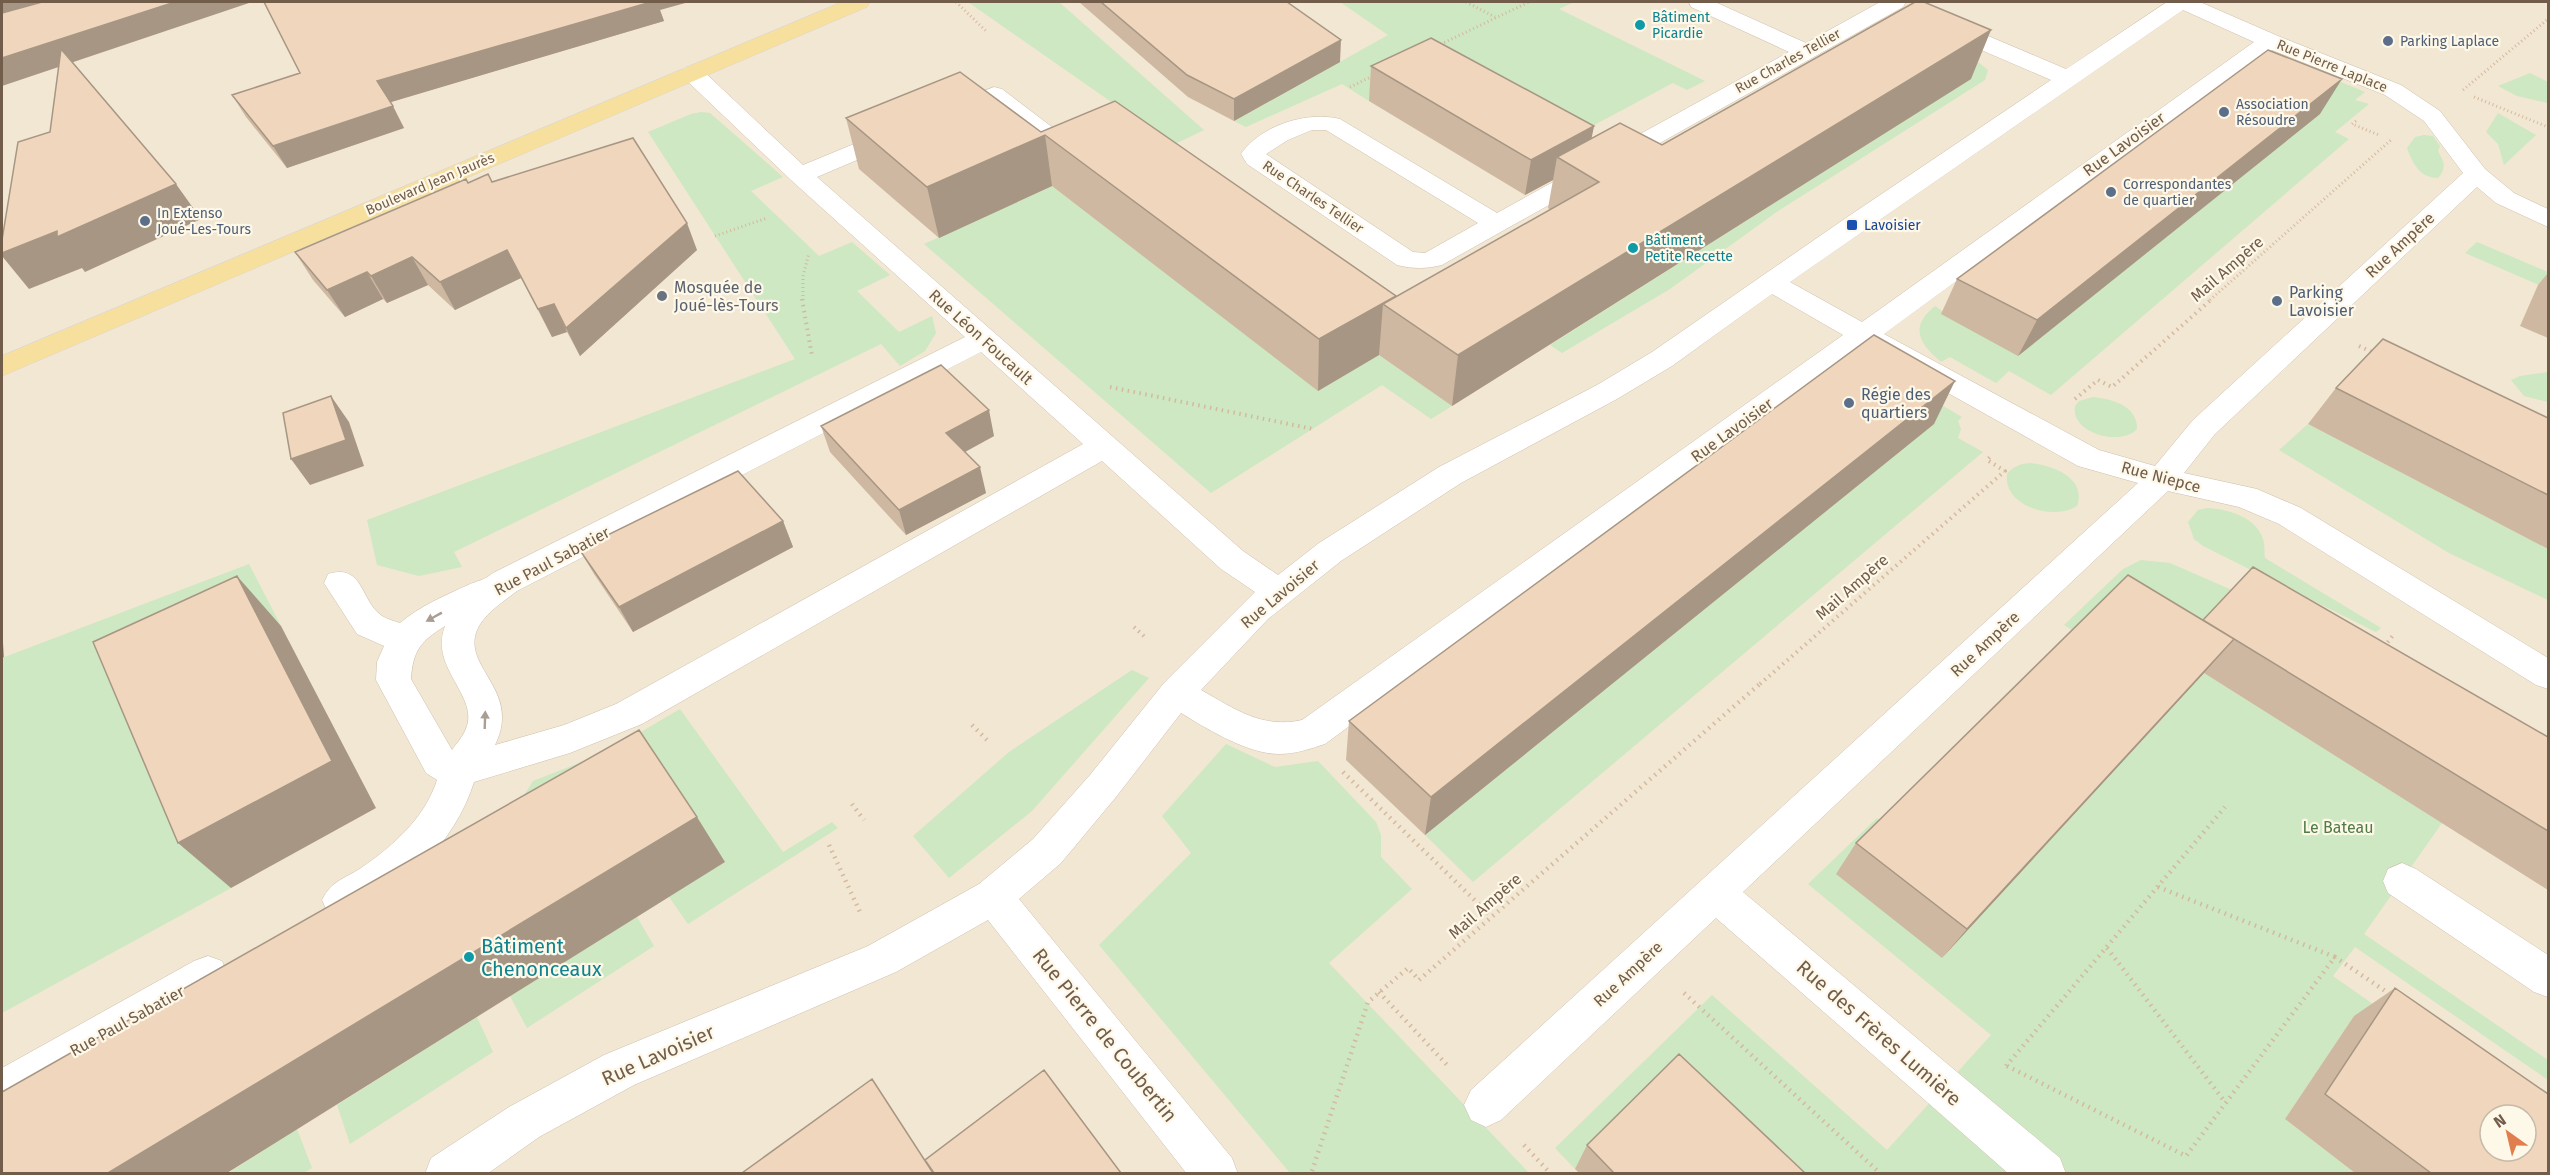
<svg xmlns="http://www.w3.org/2000/svg" width="2550" height="1175" font-family="'Fira Sans',sans-serif">
	<style>
		.residential { fill: #f2e7d2; fill-rule: evenodd }
		.green { fill: #cde8c2 }
		.lines { fill: none; stroke-linecap: round; stroke-linejoin: round }
		.pedestrian-casing { stroke: #cebfad; stroke-width: 1 }
		.minor-casing { stroke: #cebfad; stroke-width: 1 }
		.primary-casing { stroke: #dad5d0; stroke-width: 1 }
		.path-far2 { stroke: #d4b99f; stroke-width: 3; stroke-dasharray: 1 3; stroke-linecap: butt }
		.path-far1 { stroke: #d4b99f; stroke-width: 4; stroke-dasharray: 1.5 4.5; stroke-linecap: butt }
		.path { stroke: #d4b99f; stroke-width: 4.5; stroke-dasharray: 1.5 5; stroke-linecap: butt }
		.pedestrian { fill: #fff; fill-rule: evenodd }
		.minor { fill: #fff; fill-rule: evenodd }
		.primary { fill: #f7e09e; fill-rule: evenodd }
		.wall { fill: #ceb8a2 }
		.shaded-wall { fill: #a79684 }
		.building { fill: #efd6bc; stroke: #a79684; stroke-width: 1.5; fill-rule: evenodd }
		.oneway { fill: #aa9d92 }
		.culture-dot { fill: #0f9aa8; stroke: #fef8e9; stroke-width: 2 }
		.service-dot { fill: #5c6f8a; stroke: #fef8e9; stroke-width: 2 }
		.transit-dot { fill: #1a4fb4; stroke: #fef8e9; stroke-width: 2 }
		.worship-dot { fill: #6b7280; stroke: #fef8e9; stroke-width: 2 }
		.labels { text-anchor: middle; dominant-baseline: central; stroke-width: 4.5; stroke-linejoin: round; paint-order: stroke }
		.far-culture-label { font-size: 14px; fill: #0d838f; stroke: #fef8e9; text-anchor: start }
		.far-service-label { font-size: 14px; fill: #4e5e75; stroke: #fef8e9; text-anchor: start }
		.far-street-label { font-size: 14px; fill: #725c4a; stroke: #fef8e9 }
		.far-transit-label { font-size: 14px; fill: #164399; stroke: #fef8e9; text-anchor: start }
		.street-label { font-size: 16px; fill: #725c4a; stroke: #fef8e9 }
		.worship-label { font-size: 16px; fill: #5b616d; stroke: #fef8e9; text-anchor: start }
		.service-label { font-size: 16px; fill: #4e5e75; stroke: #fef8e9; text-anchor: start }
		.park-label { font-size: 16px; fill: #507c45; stroke: #fef8e9 }
		.near-culture-label { font-size: 20px; fill: #0d838f; stroke: #fef8e9; text-anchor: start }
		.near-street-label { font-size: 20px; fill: #725c4a; stroke: #fef8e9 }
	</style>
	<rect width="100%" height="100%" fill="#fbf4e3"/>
	<path class="residential" d="M2,2H2548V1173L2,1174ZM2490,1115H2526V1151H2490Z"/>
	<path class="green" d="M968,2H1059L1204,130L1173,145Z
		M1340,2H1574L1559,9L1705,81L1687,90L1673,83L1669,85L1570,138L1428,73L1369,101L1342,84L1246,127L1234,121L1388,35Z
		M1972,57L1988,70L1985,80L1778,211L1670,289L1562,353L1550,345L1970,79Z
		M2317,72L2365,92L2355,100L2369,104L2335,132L2349,139L2051,395L2009,371L1996,383L1950,357L1941,362C1919,343 1909,327 1935,306L1944,312Z
		M2530,73L2548,82V103L2517,96L2498,86Z
		M701,112L710,113L783,177L751,191L819,256L852,242L890,275L857,291L899,332L932,316L936,333L925,351L900,366L881,344L454,552L462,567L419,576L377,565L367,520L795,359L648,132L691,114Z
		M2498,113L2536,135L2504,165L2498,144L2486,132Z
		M2424,135L2433,136L2440,146L2438,151C2444,162 2447,168 2438,178C2420,178 2413,164 2407,148L2415,137Z
		M1052,186L1318,390L1379,355L1452,406L1431,419L1382,385L1211,493L924,244Z
		M2477,242L2548,272V282L2544,287L2465,253Z
		M2548,372V402L2524,396L2511,380L2520,376Z
		M1902,382L1962,417L1958,421L1961,429L1958,438L1983,452L1473,882L1425,835L1933,424Z
		M2093,397C2112,399 2138,406 2137,429C2121,447 2070,433 2075,406L2079,401Z
		M2308,424L2548,549V600L2449,553L2279,450Z
		M2030,463C2053,465 2087,478 2077,506C2054,521 2003,507 2007,474C2014,466 2020,464 2030,463Z
		M2207,508C2228,509 2256,517 2263,539C2265,545 2264,551 2265,558L2381,628L2376,632L2203,546L2194,539L2188,522L2198,510Z
		M2141,560L2170,563L2248,597L2175,655L2078,634L2064,625L2123,569Z
		M249,564L281,626L231,888L2,1013V658Z
		M1132,670L1149,678L1032,811L949,878L913,836L1009,752Z
		M2204,673L2442,823L2364,934L2548,1060V1080L2355,947L2333,976L2548,1127L2354,1016L2285,1119L2355,1173H1760L1663,1080L1575,1169L1555,1148L1712,995L1887,1150L1991,1035L1808,884L1877,818L1886,825L1942,958Z
		M680,709L783,852L832,822L838,828L688,924L669,897L724,862L518,805L533,781L607,752Z
		M1226,744L1275,767L1318,761L1376,822L1381,835V857L1412,889L1329,963L1529,1173H1290L1099,945L1191,853L1162,816Z
		M637,917L654,946L527,1028L510,996Z
		M477,1017L493,1052L350,1144L337,1105Z
		M297,1129L312,1168L304,1173L227,1174Z"/>
	<g class="lines">
		<defs>
			<path id="pedestrian" d="M1942,1066L1957,1072L2060,1158L2066,1174H2009L1927,1102L1921,1087L1927,1072Z"/>
			<path id="minor" d="M1689,2H1715L1806,43L1880,2H1906L1903,7L1506,229L1442,265C1426,269 1413,269 1397,265L1247,164L1241,154C1261,125 1307,111 1340,119L1497,213L1789,52L1691,7ZM1312,130H1326L1478,223L1425,253L1413,252L1266,154L1288,140Z
				M2167,2H2200L2278,36L2401,85L2440,111L2485,169L2514,193L2548,209V227L2496,203L2477,187L2215,434L2184,473L2257,489L2301,508L2548,658V689L2536,685L2279,524L2239,507L2168,491L1743,892L1957,1072L1963,1087L1957,1102L1942,1108L1927,1102L1716,918L1501,1120L1486,1127L1471,1120L1464,1105L1471,1090L2138,483L2078,466L1866,347L1325,744C1310,749 1295,754 1279,754C1248,754 1207,729 1181,713L1116,797L1061,863L1019,899L1232,1158L1238,1174H1187L988,920L896,972L634,1085L539,1137L487,1174H425L431,1158L509,1107L604,1055L868,946L979,884L1033,839L1090,775L1164,683L1255,592L1221,569L1102,461L642,724L570,753L474,782C455,843 401,895 342,918L328,913L322,900C331,881 344,879 361,868C393,846 425,818 437,780L426,773L376,680L377,662L384,646L357,634L324,583L328,574C364,563 360,601 382,616C387,619 394,621 400,623C420,606 444,596 468,585C477,581 485,580 493,573L965,337L791,180L684,78L681,73L684,68L692,66L700,68L803,165L888,130L896,128L904,130L908,135L904,140L817,177L1243,551L1278,575L1319,543L1439,467L1597,385L1652,352L1843,220L2051,80L1937,31L1934,26L1937,21L1945,19L1953,21L2066,69ZM2183,10L2254,42L1862,322L1790,282ZM2272,50L2385,95L2424,121L2463,173L2193,420L2155,466L2099,450L1884,334ZM1772,294L1843,335L1302,720C1262,729 1235,709 1201,690L1268,619L1341,561L1461,483L1617,399L1672,366ZM981,352L1083,444L616,704L564,725L495,745C523,688 457,666 479,626C487,612 504,601 517,591ZM445,626C428,669 482,697 465,731C462,738 456,744 452,750L411,679C413,650 421,641 445,626Z
				M994,87L1002,89L1073,143L1076,148L1073,153L1064,155L1055,153L992,103L960,117L952,119L944,117L940,112L944,107Z
				M2402,863L2416,869L2548,955V997L2534,992L2388,893L2383,881L2388,869Z
				M208,956L222,961L228,975L222,989L17,1106L2,1112V1068L194,961Z"/>
			<path id="primary" d="M842,2H870L867,7L2,376V356Z"/>
		</defs>
		<use href="#pedestrian" class="pedestrian-casing"/>
		<use href="#minor" class="minor-casing"/>
		<use href="#primary" class="primary-casing"/>
		<path class="path-far2" d="M956,2L986,31
			M1466,2L1495,17
			M1437,46L1529,2
			M1350,87L1373,76
			M2463,90L2548,19
			M2474,97L2548,127
			M2356,121L2352,124L2379,135
			M715,236L767,218
			M803,300V276L809,253
			M2210,300L2391,140"/>
		<path class="path-far1" d="M802,299L812,356
			M2359,346L2374,353
			M1110,387L1313,429
			M2075,399L2098,380L2112,387L2212,299
			M1134,627L1146,638
			M2384,647L2394,634
			M1760,684L2005,471L1987,460L1992,455"/>
		<path class="path" d="M972,725L988,741
			M1343,772L1491,916
			M852,804L864,820
			M829,845L860,912
			M2158,887L2335,957
			M2107,948L2225,1102
			M1379,992L1448,1066
			M1684,993L1881,1174
			M2006,1066L2225,807
			M2007,1066L2186,1156L2335,957L2391,995
			M1524,1145L1551,1174
			M1312,1171L1368,1002L1408,968L1419,980L1762,682"/>
		<use href="#pedestrian" class="pedestrian"/>
		<use href="#minor" class="minor"/>
		<use href="#primary" class="primary"/>
	</g>
	<path class="wall" d="M1079,2H1287L1340,62L1234,121L1188,97Z
		M660,10L664,21L390,102L404,128L287,168L246,117L232,95Z
		M1371,66L1594,126L1591,139L1662,145L1971,79L1452,406L1379,355L1318,391L1052,186L939,238L859,169L846,118L1041,132L1396,296L1550,210L1548,208L1553,180L1525,195L1369,101Z
		M2320,114L2018,356L1941,314L1957,279Z
		M492,182L697,250L580,356L567,332L552,337L521,278L455,310L428,285L387,303L383,299L345,317L313,280L295,252L468,183Z
		M2548,273V338L2520,326L2538,285Z
		M2336,388L2548,418V549L2308,424Z
		M1934,424L1425,835L1346,760L1349,721Z
		M821,426L994,436L965,452L986,493L906,535L830,452Z
		M783,521L793,547L633,632L594,574L579,549Z
		M2203,620L2548,737V890L2204,673L1942,958L1836,874L1856,843Z
		M2395,988L2548,1173H2355L2285,1119L2354,1016Z
		M1587,1145L1805,1173H1579L1575,1169Z"/>
	<path class="shaded-wall" d="M2,2H68L2,22Z
		M175,2H252L2,86V58Z
		M651,2H689L660,10L664,21L388,103L377,81Z
		M1991,30L1971,79L1452,406L1458,355Z
		M1341,40L1340,62L1234,121V99Z
		M2342,79L2320,114L2018,356L2037,320Z
		M393,106L404,128L287,168L273,146Z
		M1594,126L1587,161L1557,157L1553,180L1525,195L1531,160Z
		M1045,135L1052,186L939,238L927,187Z
		M176,184L201,219L85,272L82,268L29,289L2,256V253Z
		M687,223L697,250L580,356L566,328Z
		M507,250L521,278L455,310L440,282Z
		M412,257L428,285L387,303L371,276Z
		M367,272L383,299L345,317L327,290Z
		M1396,296L1383,304L1379,355L1318,391L1319,339Z
		M554,304L567,332L552,337L538,309Z
		M1955,381L1934,424L1425,835L1431,797Z
		M331,396L349,422L364,466L310,485L291,459Z
		M989,410L994,436L952,459L946,433Z
		M980,467L986,493L906,535L899,510Z
		M783,521L793,547L633,632L619,607Z
		M237,576L281,626L376,808L231,888L178,843Z
		M2,628L4,657L2,658Z
		M2234,639L2204,673L1942,958L1967,929Z
		M697,817L725,862L227,1173H108Z"/>
	<path class="building" d="M42,2H175L2,58V13Z
		M264,2H651L377,81L393,106L273,146L232,95L300,73Z
		M1101,2H1287L1341,40L1234,99L1187,75Z
		M1915,2H1924L1991,30L1458,355L1383,304L1599,182L1557,157L1620,123L1662,145Z
		M1431,38L1594,126L1531,160L1371,66Z
		M61,49L176,184L57,237V231L2,253V240L18,142L50,132Z
		M2268,50L2342,79L2037,320L1957,279Z
		M960,72L1041,132L1115,101L1396,296L1319,339L1045,135L927,187L846,118Z
		M633,138L687,223L566,328L554,304L538,309L507,250L440,282L412,257L371,276L367,272L327,290L295,252L466,179L468,183L488,174L492,182Z
		M1874,335L1955,381L1431,797L1349,721Z
		M2383,339L2548,418V495L2336,388Z
		M941,365L989,410L946,433L980,467L899,510L821,426Z
		M331,396L346,440L291,459L283,413Z
		M738,471L783,521L619,607L579,549Z
		M2253,567L2548,737V831L2203,620Z
		M2128,575L2234,639L1967,929L1856,843Z
		M237,576L332,761L178,843L93,642Z
		M639,730L697,817L108,1173H2V1092Z
		M2395,988L2548,1094V1173H2431L2325,1094ZM2490,1115H2526V1151H2490Z
		M1679,1054L1805,1173H1614L1587,1145Z
		M1044,1070L1121,1173H934L925,1160Z
		M872,1079L933,1173H742Z"/>
	<defs><path id="oneway-solid" d="M-6-.8H1V-3.2L6.5 0L1 3.2V.8H-6Z" transform="scale(1.5)"/></defs>
	<g class="oneway">
		<use href="#oneway-solid" transform="translate(434 617) rotate(151)"/>
		<use href="#oneway-solid" transform="translate(485 720) rotate(-88)"/>
	</g>
	<g class="culture-dot">
		<circle cx="1640" cy="25" r="6"/>
		<circle cx="1633" cy="248" r="6"/>
		<circle cx="469" cy="957" r="6"/>
	</g>
	<g class="service-dot">
		<circle cx="2388" cy="41" r="6"/>
		<circle cx="2224" cy="112" r="6"/>
		<circle cx="2111" cy="192" r="6"/>
		<circle cx="145" cy="221" r="6"/>
		<circle cx="2277" cy="301" r="6"/>
		<circle cx="1849" cy="403" r="6"/>
	</g>
	<rect class="transit-dot" x="1846" y="219" width="12" height="12" rx="3"/>
	<circle class="worship-dot" cx="662" cy="296" r="6"/>
	<g class="labels">
		<g class="far-culture-label">
			<text x="1652" y="17">Bâtiment<tspan x="1652" dy="16">Picardie</tspan></text>
			<text x="1645" y="240">Bâtiment<tspan x="1645" dy="16">Petite Recette</tspan></text>
		</g>
		<g class="far-service-label">
			<text x="2400" y="41">Parking Laplace</text>
			<text x="2236" y="104">Association<tspan x="2236" dy="16">Résoudre</tspan></text>
			<text x="2123" y="184">Correspondantes<tspan x="2123" dy="16">de quartier</tspan></text>
			<text x="157" y="213">In Extenso<tspan x="157" dy="16">Joué-Les-Tours</tspan></text>
		</g>
		<g class="far-street-label">
			<text transform="translate(1788 61) rotate(-29)">Rue Charles Tellier</text>
			<text transform="translate(2332 66) rotate(22)">Rue Pierre Laplace</text>
			<text transform="translate(430 184) rotate(-23)">Boulevard Jean Jaurès</text>
			<text transform="translate(1313 197) rotate(34)">Rue Charles Tellier</text>
		</g>
		<g class="far-transit-label">
			<text x="1864" y="225">Lavoisier</text>
		</g>
		<g class="street-label">
			<text transform="translate(2124 144) rotate(-36)">Rue Lavoisier</text>
			<text transform="translate(2400 245) rotate(-43)">Rue Ampère</text>
			<text transform="translate(2227 269) rotate(-41)">Mail Ampère</text>
			<text transform="translate(981 337) rotate(42)">Rue Léon Foucault</text>
			<text transform="translate(1732 430) rotate(-36)">Rue Lavoisier</text>
			<text transform="translate(2161 477) rotate(15)">Rue Niepce</text>
			<text transform="translate(552 561) rotate(-28)">Rue Paul Sabatier</text>
			<text transform="translate(1852 587) rotate(-41)">Mail Ampère</text>
			<text transform="translate(1280 594) rotate(-40)">Rue Lavoisier</text>
			<text transform="translate(1985 644) rotate(-43)">Rue Ampère</text>
			<text transform="translate(1485 906) rotate(-41)">Mail Ampère</text>
			<text transform="translate(1628 974) rotate(-43)">Rue Ampère</text>
			<text transform="translate(127 1021) rotate(-29)">Rue Paul Sabatier</text>
		</g>
		<g class="worship-label">
			<text x="674" y="287">Mosquée de<tspan x="674" dy="18">Joué-lès-Tours</tspan></text>
		</g>
		<g class="service-label">
			<text x="2289" y="292">Parking<tspan x="2289" dy="18">Lavoisier</tspan></text>
			<text x="1861" y="394">Régie des<tspan x="1861" dy="18">quartiers</tspan></text>
		</g>
		<g class="park-label">
			<text x="2338" y="827">Le Bateau</text>
		</g>
		<g class="near-culture-label">
			<text x="481" y="946">Bâtiment<tspan x="481" dy="23">Chenonceaux</tspan></text>
		</g>
		<g class="near-street-label">
			<text transform="translate(1879 1033) rotate(41)">Rue des Frères Lumière</text>
			<text transform="translate(1105 1035) rotate(51)">Rue Pierre de Coubertin</text>
			<text transform="translate(658 1055) rotate(-24)">Rue Lavoisier</text>
		</g>
	</g>
	<rect width="2550" height="1175" fill="none" stroke="#725c4a" stroke-width="6"/>
	<g transform="translate(2508 1133) rotate(326)"><circle r="28" fill="#fef8e9" stroke="#c6baa9" stroke-width="1.5"/>
	<path d="M0-4.5L10 22L0 15L-10 22Z" fill="#e07e4d"/>
	<text y="-9" font-size="16" font-weight="bold" text-anchor="middle" fill="#725c4a">N</text>
	</g>
</svg>
